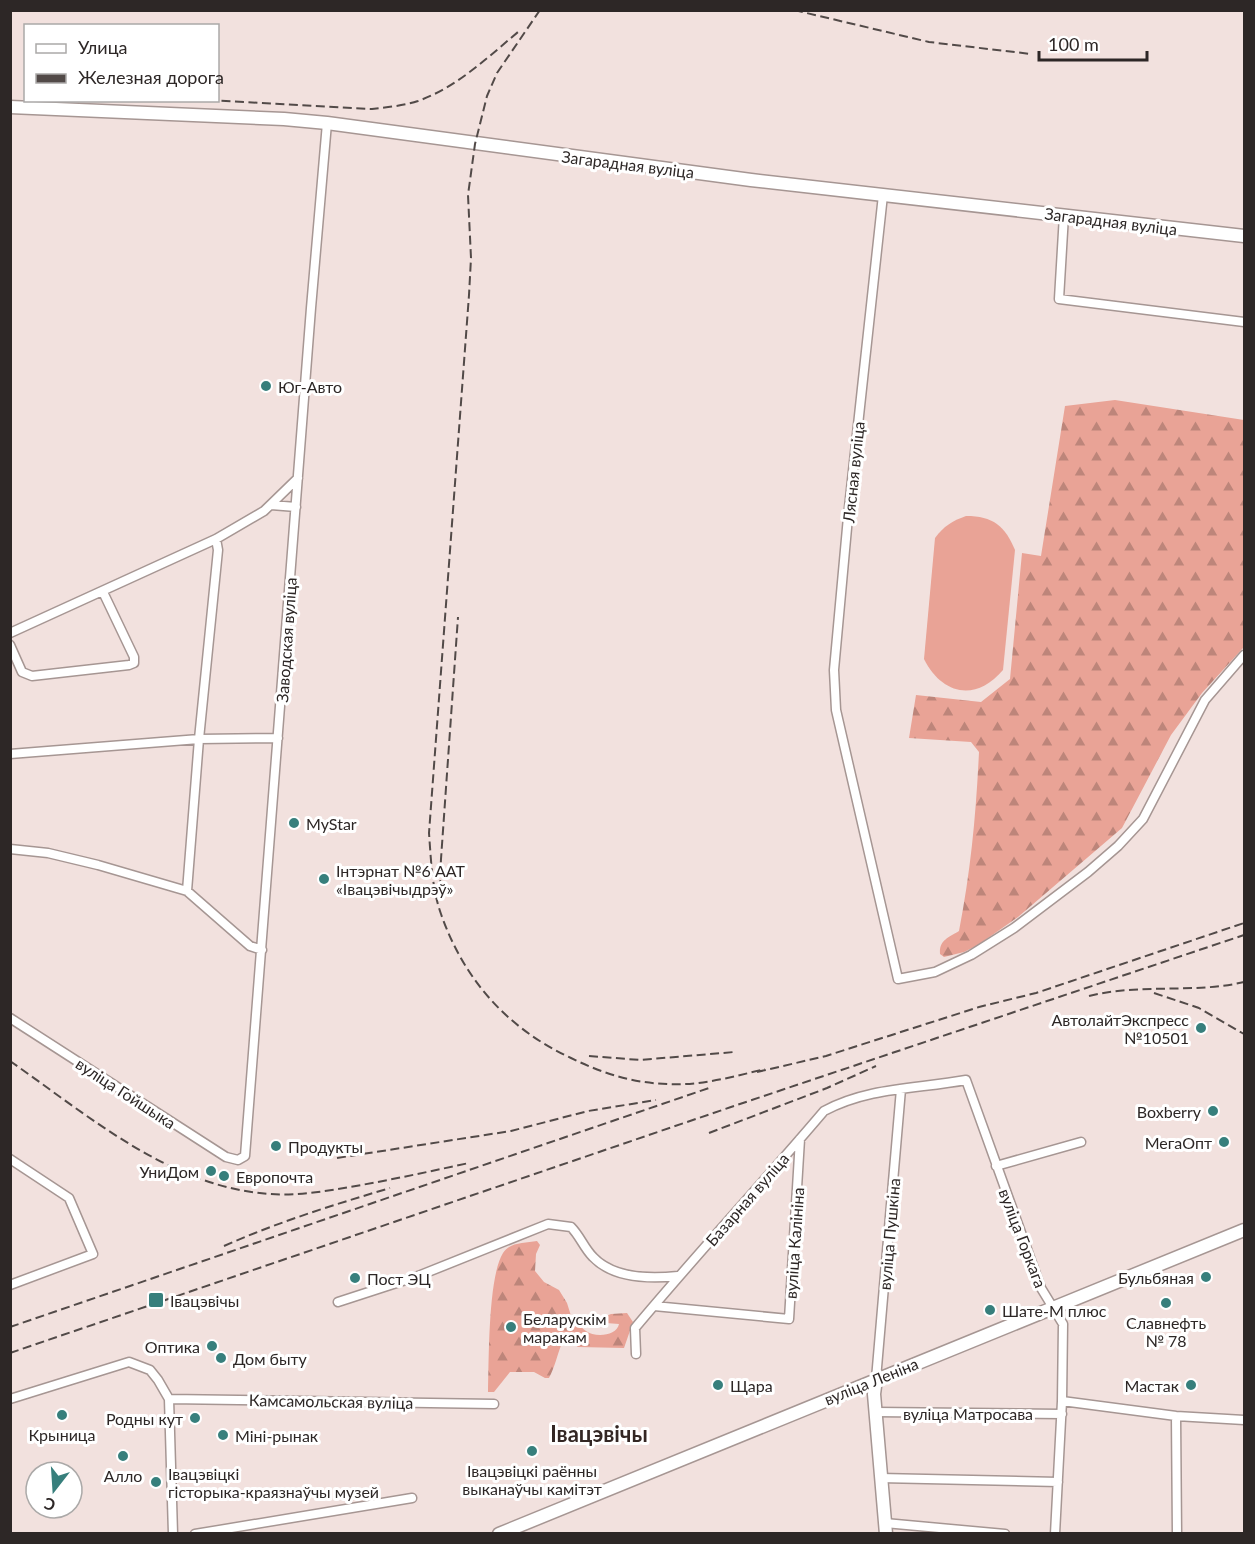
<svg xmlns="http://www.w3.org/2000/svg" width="1255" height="1544" font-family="Lato,sans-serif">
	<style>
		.grass { fill: #e9a396 }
		.forest { fill: url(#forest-firs) }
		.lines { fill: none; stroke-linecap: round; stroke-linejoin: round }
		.street-casing { stroke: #a69693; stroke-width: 11 }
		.primary-casing { stroke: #a69693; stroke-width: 15 }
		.street { stroke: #fff; stroke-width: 8 }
		.primary { stroke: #fff; stroke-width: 12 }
		.rail { stroke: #524a48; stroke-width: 2; stroke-dasharray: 9 4.5; stroke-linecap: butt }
		.poi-dot { fill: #377f7c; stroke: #fff; stroke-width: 2 }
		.labels { text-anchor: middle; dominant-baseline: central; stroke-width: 6; stroke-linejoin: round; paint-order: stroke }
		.street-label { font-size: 16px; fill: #2d2726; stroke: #fff }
		.poi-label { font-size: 16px; fill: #2d2726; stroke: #fff; text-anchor: start }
		.district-label { font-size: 22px; font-weight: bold; fill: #332724; stroke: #fff }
	</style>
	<defs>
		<pattern id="forest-firs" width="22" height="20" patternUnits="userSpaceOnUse" patternTransform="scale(1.5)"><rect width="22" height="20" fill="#e9a396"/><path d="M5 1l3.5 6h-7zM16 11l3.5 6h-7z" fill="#bd857a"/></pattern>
	</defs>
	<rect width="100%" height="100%" fill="#f2e1de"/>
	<path class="grass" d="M966,516C993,516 1005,526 1015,550L1003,670C976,702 942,695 924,659L935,538C944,526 952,521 966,516Z"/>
	<path class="forest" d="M1115,400L1244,420V647L1202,693L1171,735L1122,828L1018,917L978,945L964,952L944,957L940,954C939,940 948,938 959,931C971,869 976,814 979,752L971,742L909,738L916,695L981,702L1010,679L1022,553L1041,556L1065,406Z
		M537,1241L540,1245L536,1254L535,1271L544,1282L559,1290L567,1303L572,1319C580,1323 580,1327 586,1331C595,1338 617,1336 619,1324L606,1323L601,1318L611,1314L627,1313L633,1322L624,1348L578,1347L569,1340L562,1343C557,1355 555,1367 549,1378H545L534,1372H510L494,1392H488C489,1360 488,1277 503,1253C510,1242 525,1243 537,1241Z"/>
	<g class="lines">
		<defs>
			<path id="street" d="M883,195L848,517L834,670L836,710L898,979L935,972L971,955L1014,928L1088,872L1118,846L1143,819L1205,700L1244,655
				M1064,215L1059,299L1244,322
				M271,505L296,507
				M10,633L216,539L264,511L298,478
				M10,645L22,672L32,676L129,665L134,663V657L103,592
				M10,754L199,739L278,738
				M10,849L48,853L98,865L187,891L250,946L262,950
				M187,891L199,739L218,550L216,539
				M10,1018L226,1157L238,1160L245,1156L311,308L327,123
				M10,1159L69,1198L93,1254L10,1285
				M996,1166L1081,1142
				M338,1302L418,1276L548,1224L571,1227C580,1236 584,1248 593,1257C614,1279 650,1279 678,1276
				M654,1306L789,1319L800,1139
				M636,1354L635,1328C696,1255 762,1184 824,1111C869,1087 917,1089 966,1080L1041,1288L1063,1324L1062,1401L1055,1534
				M876,1379L901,1089
				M10,1399L129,1362L150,1370L158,1380L169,1399L173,1534
				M169,1399L494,1404
				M1062,1401L1176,1416L1244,1420
				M875,1412L1062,1414
				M1176,1416L1177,1534
				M880,1478L1058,1482
				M885,1523L1005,1534
				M195,1534L412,1498"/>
			<path id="primary" d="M10,107L284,119L327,123L751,180L1244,236
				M876,1379L874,1394L886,1534
				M499,1534L1244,1230"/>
		</defs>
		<use href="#street" class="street-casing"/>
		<use href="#primary" class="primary-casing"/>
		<use href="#street" class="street"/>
		<use href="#primary" class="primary"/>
		<path class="rail" d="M540,10L497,73L487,96L475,144L468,195L471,258L469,295L429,833C431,860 432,889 441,914C464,980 508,1029 571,1058C602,1073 632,1083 667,1084C700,1086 732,1077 765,1069
			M794,10L929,42L1031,54
			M208,100L372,109C387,107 403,106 418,101C457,87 487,58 518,32
			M442,889L440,880L441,859L458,617
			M1154,993L1199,1008L1244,1034
			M1089,996C1140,983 1194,994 1244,982
			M589,1056L640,1060L734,1052
			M10,1061C89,1116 171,1188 271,1194C295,1196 320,1192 344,1188C386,1181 427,1172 469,1163
			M757,1072L826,1056L979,1007L1036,993L1244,923
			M709,1133L827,1088L876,1066
			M337,1158L511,1131L588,1111L656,1100
			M224,1246C278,1222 333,1205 390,1188
			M10,1327L709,1088
			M10,1353L731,1107L1244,935"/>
	</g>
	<g class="poi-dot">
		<circle cx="266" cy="386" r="6"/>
		<circle cx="294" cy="823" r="6"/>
		<circle cx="324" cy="879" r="6"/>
		<circle cx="1201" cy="1028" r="6"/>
		<circle cx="1213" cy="1111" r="6"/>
		<circle cx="1224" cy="1142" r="6"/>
		<circle cx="276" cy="1146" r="6"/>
		<circle cx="211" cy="1171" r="6"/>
		<circle cx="224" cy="1176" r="6"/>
		<circle cx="1206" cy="1277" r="6"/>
		<circle cx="355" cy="1278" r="6"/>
		<rect x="148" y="1292" width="16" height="16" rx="3"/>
		<circle cx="1166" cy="1303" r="6"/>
		<circle cx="990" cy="1310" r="6"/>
		<circle cx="511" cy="1327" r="6"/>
		<circle cx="212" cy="1346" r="6"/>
		<circle cx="221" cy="1358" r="6"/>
		<circle cx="718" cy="1385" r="6"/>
		<circle cx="1191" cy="1385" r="6"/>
		<circle cx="62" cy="1415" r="6"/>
		<circle cx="195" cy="1418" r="6"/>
		<circle cx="223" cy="1435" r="6"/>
		<circle cx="532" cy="1451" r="6"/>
		<circle cx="123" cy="1456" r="6"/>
		<circle cx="156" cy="1482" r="6"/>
	</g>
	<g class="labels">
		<g class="street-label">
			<text transform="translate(628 164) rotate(7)">Загарадная вуліца</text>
			<text transform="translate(1111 221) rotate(7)">Загарадная вуліца</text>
			<text transform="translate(853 472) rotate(-84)">Лясная вуліца</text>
			<text transform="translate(286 640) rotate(-86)">Заводская вуліца</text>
			<text transform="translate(126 1093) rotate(33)">вуліца Гойшыка</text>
			<text transform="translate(747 1199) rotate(-49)">Базарная вуліца</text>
			<text transform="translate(889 1234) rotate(-85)">вуліца Пушкіна</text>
			<text transform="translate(1023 1238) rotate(69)">вуліца Горкага</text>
			<text transform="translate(794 1243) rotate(-86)">вуліца Калініна</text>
			<text transform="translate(871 1381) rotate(-22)">вуліца Леніна</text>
			<text transform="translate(331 1401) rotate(1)">Камсамольская вуліца</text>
			<text x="968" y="1413">вуліца Матросава</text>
		</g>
		<g class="poi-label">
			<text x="278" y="386">Юг-Авто</text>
			<text x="306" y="823">MyStar</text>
			<text x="336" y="870">Інтэрнат №6 ААТ<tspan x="336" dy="18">«Івацэвічыдрэў»</tspan></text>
			<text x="1189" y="1019" text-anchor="end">АвтолайтЭкспресс<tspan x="1189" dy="18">№10501</tspan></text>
			<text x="1201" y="1111" text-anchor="end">Boxberry</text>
			<text x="1212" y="1142" text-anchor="end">МегаОпт</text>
			<text x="288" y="1146">Продукты</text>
			<text x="199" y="1171" text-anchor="end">УниДом</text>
			<text x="236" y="1176">Европочта</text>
			<text x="1194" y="1277" text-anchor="end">Бульбяная</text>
			<text x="367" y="1278">Пост ЭЦ</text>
			<text x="170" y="1300">Івацэвічы</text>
			<text x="1002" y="1310">Шате-М плюс</text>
			<text x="523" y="1318">Беларускім<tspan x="523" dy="18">маракам</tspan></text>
			<text x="1166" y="1322" text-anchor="middle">Славнефть<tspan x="1166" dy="18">№ 78</tspan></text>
			<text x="200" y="1346" text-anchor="end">Оптика</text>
			<text x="233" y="1358">Дом быту</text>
			<text x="730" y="1385">Щара</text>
			<text x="1179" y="1385" text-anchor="end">Мастак</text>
			<text x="183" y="1418" text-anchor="end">Родны кут</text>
			<text x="62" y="1434" text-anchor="middle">Крыница</text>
			<text x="235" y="1435">Міні-рынак</text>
			<text x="532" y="1470" text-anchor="middle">Івацэвіцкі раённы<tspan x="532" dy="18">выканаўчы камітэт</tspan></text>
			<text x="168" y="1473">Івацэвіцкі<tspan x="168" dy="18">гісторыка-краязнаўчы музей</tspan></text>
			<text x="123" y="1475" text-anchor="middle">Алло</text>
		</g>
		<g class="district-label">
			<text x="599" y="1433">Івацэвічы</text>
		</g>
	</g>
	<rect width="1255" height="1544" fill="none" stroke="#2d2726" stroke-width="24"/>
	<rect x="24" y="24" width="195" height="78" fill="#ffffff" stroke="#aba9a8" stroke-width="1.5"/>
	<rect x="36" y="44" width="30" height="9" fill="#ffffff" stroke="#aba9a8" stroke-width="1.5"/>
	<text x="78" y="54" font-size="18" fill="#2d2726">Улица</text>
	<rect x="36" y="74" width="30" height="9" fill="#524a48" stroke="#aba9a8" stroke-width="1.5"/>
	<text x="78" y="84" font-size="18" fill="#2d2726">Железная дорога</text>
	<g transform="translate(54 1490) rotate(197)"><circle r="28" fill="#ffffff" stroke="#aba9a8" stroke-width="1.5"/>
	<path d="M0-4.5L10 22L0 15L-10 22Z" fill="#377f7c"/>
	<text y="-9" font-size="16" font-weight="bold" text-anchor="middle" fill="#2d2726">С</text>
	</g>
	<path d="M1039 51v9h108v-9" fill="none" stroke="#2d2726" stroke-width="3"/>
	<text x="1048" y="51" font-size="18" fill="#2d2726" stroke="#ffffff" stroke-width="4.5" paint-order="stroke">100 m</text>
</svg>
